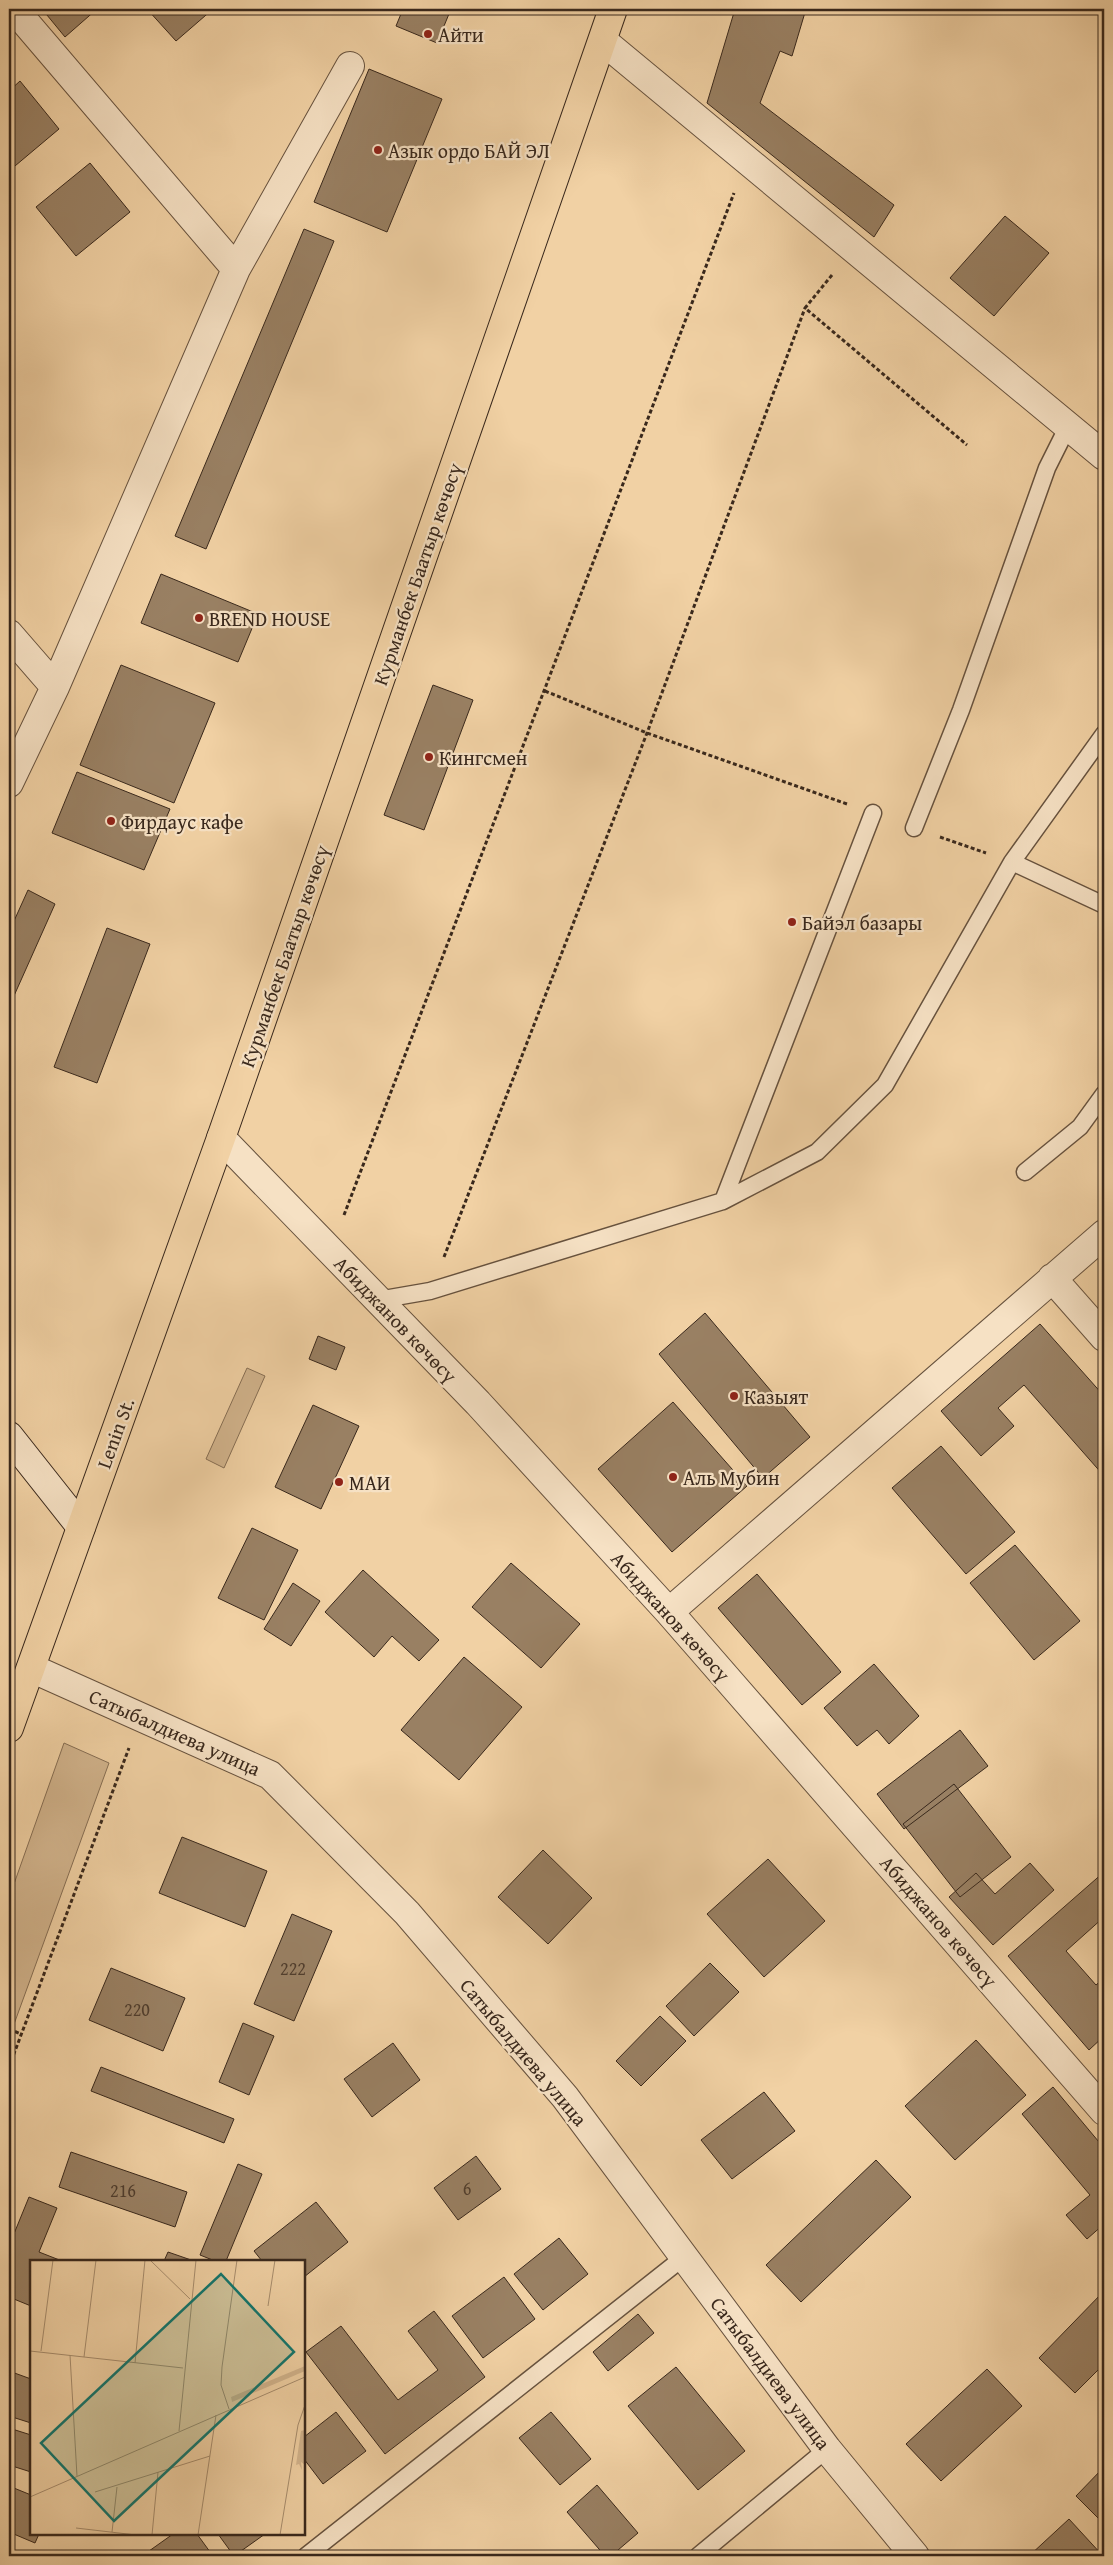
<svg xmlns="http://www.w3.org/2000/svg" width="1113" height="2565" font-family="'Gentium Book Plus',serif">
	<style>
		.green { fill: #d2b48d; stroke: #866e54 }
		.building { fill: #998063; stroke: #39281c }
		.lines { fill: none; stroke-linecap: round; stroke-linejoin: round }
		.service-casing { stroke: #67523e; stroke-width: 19 }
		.minor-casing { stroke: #67523e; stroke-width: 30 }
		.secondary-casing { stroke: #39281c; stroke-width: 30 }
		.trunk-casing { stroke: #39281c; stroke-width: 30 }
		.path { stroke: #39281c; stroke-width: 3; stroke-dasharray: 4 2.5; stroke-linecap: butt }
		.service { stroke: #f6e1c4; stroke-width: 16 }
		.minor { stroke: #f6e1c4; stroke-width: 28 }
		.secondary { stroke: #f6e1c4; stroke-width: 28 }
		.trunk { stroke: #f1d1a4; stroke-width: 28 }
		.poi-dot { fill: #8f2418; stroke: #f6e1c4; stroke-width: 2 }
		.labels { text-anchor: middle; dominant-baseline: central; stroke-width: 4.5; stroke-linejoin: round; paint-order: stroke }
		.number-label { font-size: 18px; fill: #513e2e }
		.poi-label { font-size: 20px; fill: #39281c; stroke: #f6e1c4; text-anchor: start }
		.street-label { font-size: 20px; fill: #39281c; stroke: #f6e1c4 }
		.inset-road { fill: none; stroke: #a78d6e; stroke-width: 1 }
		.view { fill: #0f766e; fill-opacity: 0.15; stroke: #0f766e; stroke-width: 2.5 }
		.inset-edge { fill: none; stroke: #39281c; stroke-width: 2.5 }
	</style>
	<rect width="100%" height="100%" fill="#f1d1a4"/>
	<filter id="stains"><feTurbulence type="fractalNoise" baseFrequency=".004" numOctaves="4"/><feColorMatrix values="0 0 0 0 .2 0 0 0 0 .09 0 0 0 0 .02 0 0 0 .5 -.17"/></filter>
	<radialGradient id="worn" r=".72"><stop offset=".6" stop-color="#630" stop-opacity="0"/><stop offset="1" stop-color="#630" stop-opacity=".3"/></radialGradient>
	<path class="green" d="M247,1368L265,1376L224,1468L206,1459Z
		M64,1743L109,1763L9,2038V1898Z"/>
	<path class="building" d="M42,9H97L65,37Z
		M147,9H213L176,41Z
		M403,9H451L437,43L396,26Z
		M735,9H806L792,56L780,51L760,103L894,205L874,237L707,103Z
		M369,69L442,99L387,232L314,202Z
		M20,81L59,129L9,171V91Z
		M90,163L130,212L76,256L36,207Z
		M1005,216L1049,253L994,316L950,278Z
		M304,229L334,241L206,549L175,536Z
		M161,574L258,614L238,662L141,623Z
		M121,665L215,703L174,803L80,765Z
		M433,685L473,700L424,830L384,815Z
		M77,772L170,809L144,870L52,833Z
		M28,890L55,904L9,1007V932Z
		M107,928L150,944L97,1083L54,1067Z
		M705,1313L810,1437L763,1478L659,1354Z
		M1040,1324L1104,1396V1476L1024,1385L998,1408L1014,1426L981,1456L941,1411Z
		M318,1336L345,1347L336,1370L309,1359Z
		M673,1402L747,1486L672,1552L598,1469Z
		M313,1405L359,1426L321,1509L275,1487Z
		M941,1446L1015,1532L966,1574L892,1488Z
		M252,1528L298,1550L264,1620L218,1598Z
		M1015,1545L1080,1621L1034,1660L970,1583Z
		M511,1563L580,1624L541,1668L472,1607Z
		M363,1570L439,1640L419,1661L392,1636L374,1657L325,1612Z
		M757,1574L841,1672L802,1705L718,1608Z
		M293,1583L320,1601L291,1646L264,1629Z
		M464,1657L522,1707L459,1780L401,1730Z
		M874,1664L919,1716L889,1744L877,1730L857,1746L824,1708Z
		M960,1730L988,1766L904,1829L877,1794Z
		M954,1784L1011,1857L960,1897L903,1824Z
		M182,1837L267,1871L245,1927L159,1893Z
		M543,1850L592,1898L548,1944L498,1897Z
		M768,1859L825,1921L764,1977L707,1914Z
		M1030,1863L1054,1890L993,1945L949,1897L976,1873L995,1894Z
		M1104,1872V1917L1066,1951L1096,1985L1104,1978V2036L1089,2050L1008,1956Z
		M292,1914L332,1931L294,2021L254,2004Z
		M710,1963L739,1992L694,2036L666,2006Z
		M111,1968L185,1998L163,2051L89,2020Z
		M660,2016L686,2041L641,2086L616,2061Z
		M243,2023L274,2036L249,2095L219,2082Z
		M976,2040L1026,2095L955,2160L905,2106Z
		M393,2043L420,2080L372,2117L344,2079Z
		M101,2067L234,2119L224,2143L91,2091Z
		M1053,2087L1104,2148V2224L1087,2239L1066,2215L1090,2195L1022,2114Z
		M764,2092L795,2131L732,2179L701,2140Z
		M71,2152L187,2192L175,2227L59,2187Z
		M476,2156L501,2189L458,2220L434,2188Z
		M876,2160L911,2197L801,2302L766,2265Z
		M238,2164L262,2174L226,2261H215L200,2255Z
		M29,2197L57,2208L39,2252L62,2261H31V2306L9,2297V2246Z
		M316,2202L348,2242L304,2277V2261H262L254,2251Z
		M559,2238L588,2274L543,2310L514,2274Z
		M168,2252L194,2261H164Z
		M504,2277L535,2319L483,2358L452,2316Z
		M1104,2291V2364L1075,2393L1039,2358Z
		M434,2311L485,2377L385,2454L306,2352L341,2326L398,2400L438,2370L408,2331Z
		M638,2314L654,2333L608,2371L593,2352Z
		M676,2367L745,2451L698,2490L628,2406Z
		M987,2369L1022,2406L941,2481L906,2444Z
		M9,2371L31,2379V2423L9,2416Z
		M336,2412L366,2451L323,2484L304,2459V2437Z
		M551,2412L591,2459L560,2485L519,2438Z
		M9,2428L31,2435V2472L9,2465Z
		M1104,2467V2524L1076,2496Z
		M597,2485L638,2533L611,2556H605L567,2512Z
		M9,2486L31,2495V2534H39L35,2543L9,2532Z
		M1069,2519L1103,2556H1029Z
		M173,2534H197L213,2556H142Z
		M218,2534H265L234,2556Z"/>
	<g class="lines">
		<defs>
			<path id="service" d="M914,828L961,710L1047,468L1068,426
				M1012,862L1104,905
				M1025,1172L1080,1127L1104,1094
				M723,1201L873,813
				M378,1300L430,1291L723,1201L817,1152L885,1085L1012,862L1104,734
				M306,2556L684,2257
				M698,2556L827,2449"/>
			<path id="minor" d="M14,9L236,269
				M603,41L1104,456
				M9,634L55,687
				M9,783L55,687L236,269L350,66
				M221,1138L478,1403L669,1612L1104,2111
				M1052,1278L1104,1337
				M669,1612L1104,1234
				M31,1668L270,1775L407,1913L565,2097L827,2449L915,2556"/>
			<path id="secondary" d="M9,1436L81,1527"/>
			<path id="trunk" d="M9,1728L221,1138L613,9"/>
		</defs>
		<use href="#service" class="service-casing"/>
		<use href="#minor" class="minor-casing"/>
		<use href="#secondary" class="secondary-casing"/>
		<use href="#trunk" class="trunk-casing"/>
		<path class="path" d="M832,275L805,308L967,445
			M545,691L647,733L847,804
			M940,837L986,853
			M344,1215L734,193
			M444,1257L647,733L805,308
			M9,2029L21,2034
			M9,2067L129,1748"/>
		<use href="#service" class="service"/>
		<use href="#minor" class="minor"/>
		<use href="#secondary" class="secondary"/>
		<use href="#trunk" class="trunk"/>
	</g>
	<g class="poi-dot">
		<circle cx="428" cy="34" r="5"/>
		<circle cx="378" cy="150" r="5"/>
		<circle cx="199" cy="618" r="5"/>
		<circle cx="429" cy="757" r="5"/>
		<circle cx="111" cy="821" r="5"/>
		<circle cx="792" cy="922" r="5"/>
		<circle cx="734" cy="1396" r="5"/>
		<circle cx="673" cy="1477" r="5"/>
		<circle cx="339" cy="1482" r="5"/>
	</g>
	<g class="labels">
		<g class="number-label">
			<text x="293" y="1968">222</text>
			<text x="137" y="2009">220</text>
			<text x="467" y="2188">6</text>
			<text x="123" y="2190">216</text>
		</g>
		<g class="poi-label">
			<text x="438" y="34">Айти</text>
			<text x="388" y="150">Азык ордо БАЙ ЭЛ</text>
			<text x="209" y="618">BREND HOUSE</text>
			<text x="439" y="757">Кингсмен</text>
			<text x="121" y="821">Фирдаус кафе</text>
			<text x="802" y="922">Байэл базары</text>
			<text x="744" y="1396">Казыят</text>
			<text x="683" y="1477">Аль Мубин</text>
			<text x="349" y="1482">МАИ</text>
		</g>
		<g class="street-label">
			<text transform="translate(417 574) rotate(-71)">Курманбек Баатыр көчөсү</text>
			<text transform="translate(284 956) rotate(-71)">Курманбек Баатыр көчөсү</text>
			<text transform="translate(396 1319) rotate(46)">Абиджанов көчөсү</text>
			<text transform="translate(115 1433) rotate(-70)">Lenin St.</text>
			<text transform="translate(671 1616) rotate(48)">Абиджанов көчөсү</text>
			<text transform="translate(175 1732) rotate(24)">Сатыбалдиева улица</text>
			<text transform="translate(939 1921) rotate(49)">Абиджанов көчөсү</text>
			<text transform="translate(524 2052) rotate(50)">Сатыбалдиева улица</text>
			<text transform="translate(771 2373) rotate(53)">Сатыбалдиева улица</text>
		</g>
	</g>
	<g transform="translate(30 2260)">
		<rect width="275" height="275" fill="#f1d1a4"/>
		<path d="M275,106V111L202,142L201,137ZM275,170V205L271,202L272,210L269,204L266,205L271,171Z" fill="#d2b48d"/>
		<path class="inset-road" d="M120,0L160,39M238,46L245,0M0,91L153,108M11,91L23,0M40,95L47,216M54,97L66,0M105,103L115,0M199,149L191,125L192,107L207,0M149,171L166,0M65,232L180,196M0,237L275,117M46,268L106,275M82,272L87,227M122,275L128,212M168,275L186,155M250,275L268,165L275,145"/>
		<path class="view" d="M191,14L264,92L84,261L11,183Z"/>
		<rect width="275" height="275" class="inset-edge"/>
	</g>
	<rect width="1113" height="2565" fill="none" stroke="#f1d1a4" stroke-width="30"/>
	<rect x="10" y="10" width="1093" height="2545" fill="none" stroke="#39281c" stroke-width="2.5"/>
	<rect x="15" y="15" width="1083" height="2535" fill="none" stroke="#39281c"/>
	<rect width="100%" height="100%" filter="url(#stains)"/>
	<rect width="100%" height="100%" fill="url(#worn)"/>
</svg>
